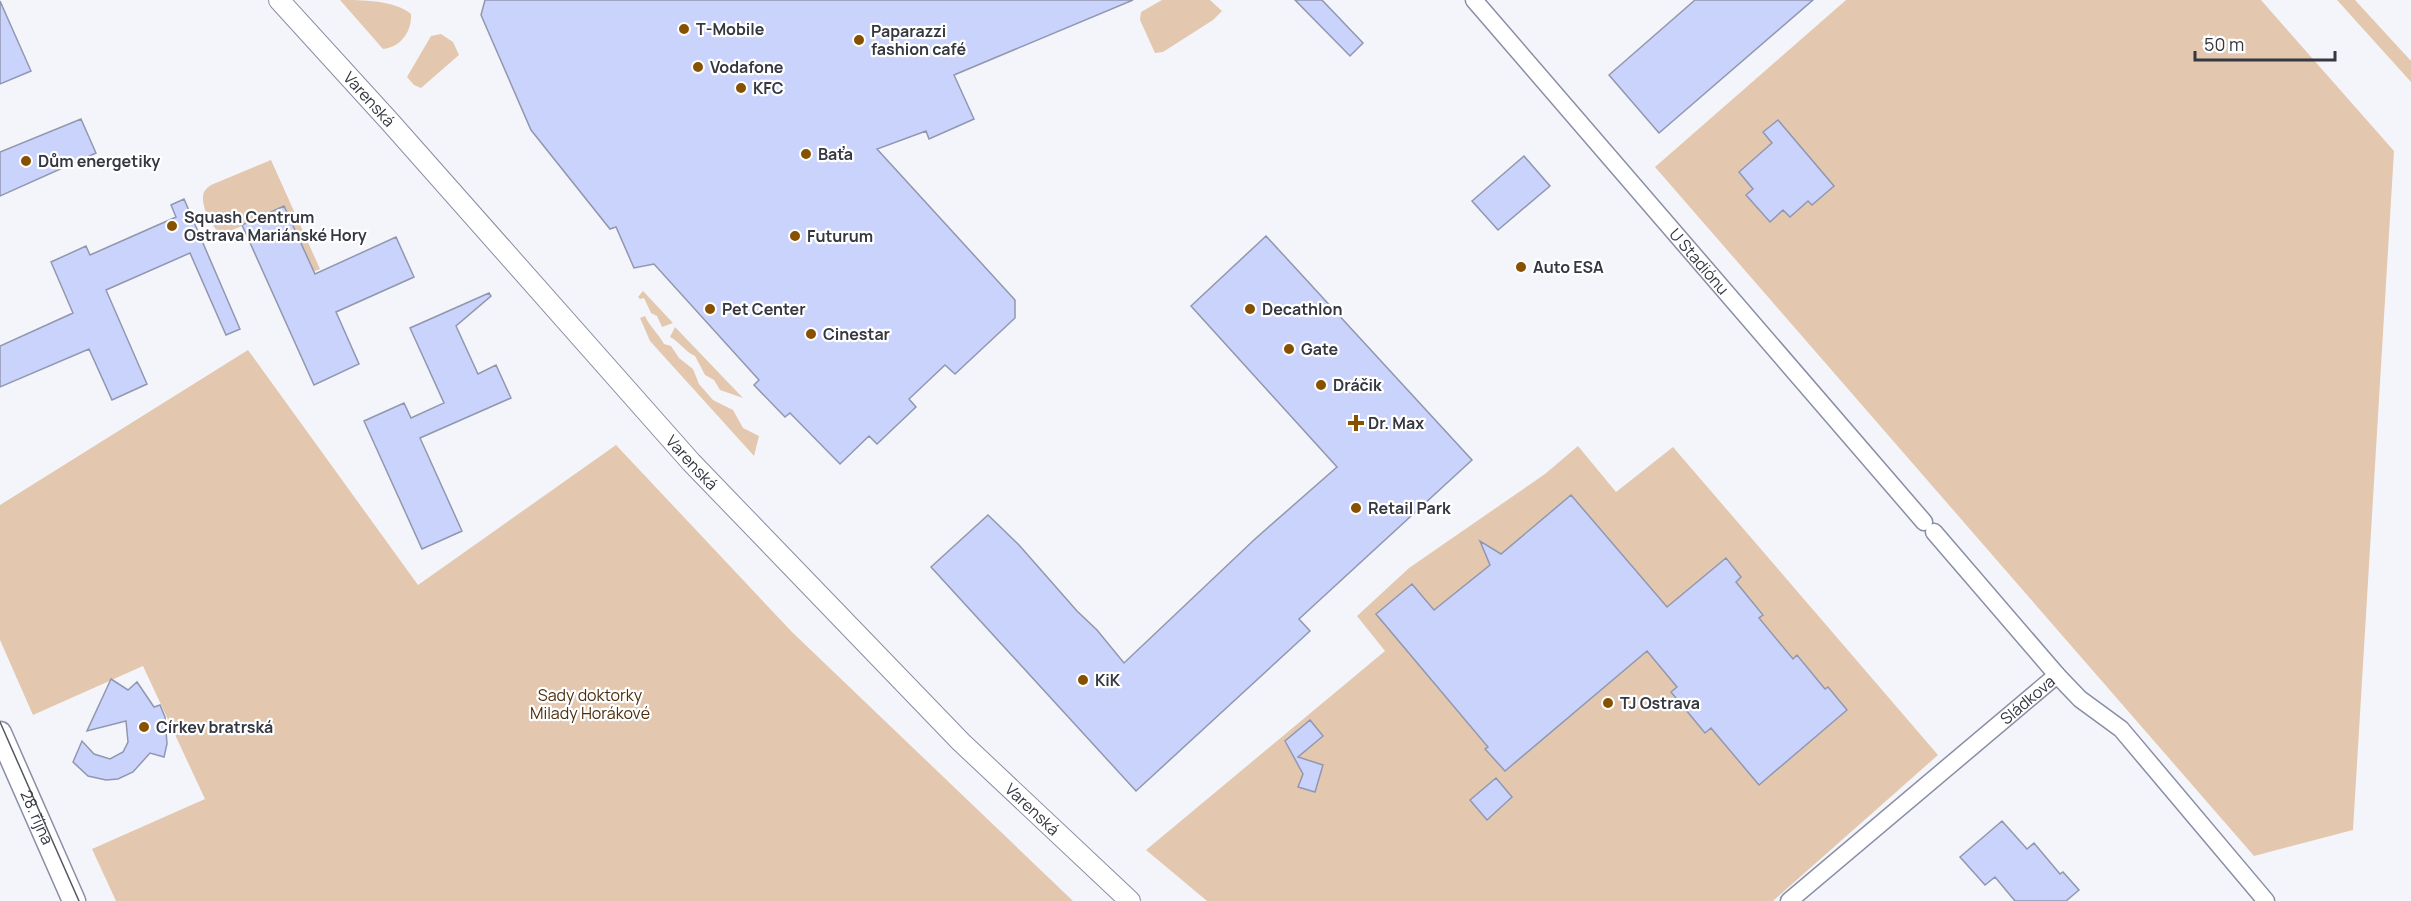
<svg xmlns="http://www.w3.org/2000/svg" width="2411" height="901" font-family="Manrope,sans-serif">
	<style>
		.green { fill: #e3c8af }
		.building { fill: #c9d3fc; stroke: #9197af; stroke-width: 1.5 }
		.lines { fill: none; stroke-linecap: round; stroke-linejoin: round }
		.minor-casing { stroke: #898ea6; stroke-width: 19 }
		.tertiary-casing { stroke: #898ea6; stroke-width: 22 }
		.secondary-casing { stroke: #898ea6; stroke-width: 25 }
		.minor { stroke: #fff; stroke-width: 16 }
		.tertiary { stroke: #fff; stroke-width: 20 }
		.secondary { stroke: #fff; stroke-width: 22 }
		.tram { stroke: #565861; stroke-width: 1.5 }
		.poi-dot { fill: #885100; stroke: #fff; stroke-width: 2 }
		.labels { text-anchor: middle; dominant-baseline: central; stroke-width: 4.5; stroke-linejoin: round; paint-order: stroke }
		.poi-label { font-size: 16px; font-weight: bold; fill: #353741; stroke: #fff; text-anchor: start }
		.street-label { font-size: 16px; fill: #353741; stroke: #fff }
		.park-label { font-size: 16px; fill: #4c2f0f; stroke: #fff }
	</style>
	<rect width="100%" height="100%" fill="#f4f5fa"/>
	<path class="green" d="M340,0C361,0 395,0 411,14C412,31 401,47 383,49Z
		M1162,0H1210L1222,11L1213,20L1163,52L1155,53L1140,20L1141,12Z
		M1846,0H2261L2394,151L2353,830L2254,856L1655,167Z
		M2337,0H2355L2411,61V82Z
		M441,34L453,42L459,55L421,88L414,85L407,77L431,36Z
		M271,160L320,269L313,272L284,208L223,234C213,231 202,208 203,197C203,191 207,188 211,185Z
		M643,291L673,323L662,327L657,316L651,313L644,298L640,299L638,297Z
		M645,316C650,327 658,333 664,344L671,346L679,358L693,369L699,384L713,400L733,410L743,428L759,436L754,456L650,341L640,318Z
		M675,327L743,398L720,390L714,380L705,375L695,356C684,351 680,342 670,337Z
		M248,350L418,585L616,445L792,632L1073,901H116L92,849L205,799L143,666L33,715L0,640V505Z
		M1578,446L1616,492L1673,447L1938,755L1773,901H1207L1146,850L1385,651L1357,616L1409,568L1545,474Z"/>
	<path class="building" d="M485,0H1133L954,75L974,119L929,139L926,131L877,149L1015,300V318L955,374L945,365L909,399L916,407L877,444L869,436L840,464L790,413L785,417L754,385L759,380L654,264L634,268L616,227L610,229L531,130L481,15Z
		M1295,0H1322L1363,43L1350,56Z
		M1695,0H1813L1659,133L1609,75Z
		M0,1L31,71L0,84Z
		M81,119L96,153L0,196V152Z
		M1778,120L1834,186L1812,205L1808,201L1790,217L1783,210L1770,222L1746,195L1753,189L1739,172L1772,143L1763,132Z
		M1524,156L1550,186L1498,230L1472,201Z
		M184,199L240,329L226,335L190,253L106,290L147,384L112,400L89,349L0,387V346L73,313L51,262L86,246L90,255L176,217L171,205Z
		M284,206L315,274L396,237L414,277L336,312L359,364L314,385L242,225Z
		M1266,236L1472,460L1299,619L1310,631L1136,791L931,567L988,515L1019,545L1077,611L1097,630L1124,663L1255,539L1337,467L1191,306Z
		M489,293L491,296L456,326L478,374L496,365L511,398L420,438L462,531L422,549L364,421L404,403L411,418L444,403L410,328Z
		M1571,495L1667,607L1726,558L1741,577L1736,582L1763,615L1759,618L1793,659L1797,655L1825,689L1828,687L1847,710L1759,785L1711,728L1705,733L1671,692L1677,687L1647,651L1505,771L1485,749L1488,747L1376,614L1412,584L1434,610L1490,565L1480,541L1501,554Z
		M111,679L128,690L137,682L154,707L160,705L165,717L167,744L164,757L150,753L133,772L118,779L106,780L88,776L73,762L82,741L94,754L110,759L123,752L128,742L126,721L87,731Z
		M1310,720L1323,736L1298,757L1323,765L1315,792L1298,787L1303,774L1285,741Z
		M1496,778L1512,797L1487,820L1470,800Z
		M2002,821L2027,849L2034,843L2060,874L2063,872L2079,890L2066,901H2015L1995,877L1985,885L1960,857Z"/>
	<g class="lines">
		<defs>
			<g id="minor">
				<path id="s1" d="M1474,0L1924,522"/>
				<path d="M1934,532L2057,675L2080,699L2121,729L2266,901"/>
				<path id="s2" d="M1789,901L2057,675"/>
			</g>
			<g id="tertiary">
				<path id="s3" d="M279,0L391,123L691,462L961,742L1130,901"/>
			</g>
			<g id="secondary">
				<path id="s4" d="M0,733L74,901"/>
			</g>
		</defs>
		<use href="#minor" class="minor-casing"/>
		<use href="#tertiary" class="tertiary-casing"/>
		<use href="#secondary" class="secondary-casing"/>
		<use href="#minor" class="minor"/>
		<use href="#tertiary" class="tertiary"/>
		<use href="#secondary" class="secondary"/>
		<path class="tram" d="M0,722L79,901"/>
	</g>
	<g class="poi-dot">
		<circle cx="684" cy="29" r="6"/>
		<circle cx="859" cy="40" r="6"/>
		<circle cx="698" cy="67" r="6"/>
		<circle cx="741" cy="88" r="6"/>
		<circle cx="806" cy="154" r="6"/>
		<circle cx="26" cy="161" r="6"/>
		<circle cx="172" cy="226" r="6"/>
		<circle cx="795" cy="236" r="6"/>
		<circle cx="1521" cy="267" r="6"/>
		<circle cx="710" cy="309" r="6"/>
		<circle cx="1250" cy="309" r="6"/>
		<circle cx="811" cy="334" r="6"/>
		<circle cx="1289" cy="349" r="6"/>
		<circle cx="1321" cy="385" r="6"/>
		<path d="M1353 414h6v6h6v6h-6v6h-6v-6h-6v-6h6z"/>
		<circle cx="1356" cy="508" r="6"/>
		<circle cx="1083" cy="680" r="6"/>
		<circle cx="1608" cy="703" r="6"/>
		<circle cx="144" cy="727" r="6"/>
	</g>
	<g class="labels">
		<g class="poi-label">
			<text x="696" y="29">T-Mobile</text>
			<text x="871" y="31">Paparazzi<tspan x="871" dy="18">fashion café</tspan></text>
			<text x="710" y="67">Vodafone</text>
			<text x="753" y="88">KFC</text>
			<text x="818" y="154">Baťa</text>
			<text x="38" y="161">Dům energetiky</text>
			<text x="184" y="217">Squash Centrum<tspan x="184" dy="18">Ostrava Mariánské Hory</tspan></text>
			<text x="807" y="236">Futurum</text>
			<text x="1533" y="267">Auto ESA</text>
			<text x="722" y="309">Pet Center</text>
			<text x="1262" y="309">Decathlon</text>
			<text x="823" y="334">Cinestar</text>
			<text x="1301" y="349">Gate</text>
			<text x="1333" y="385">Dráčik</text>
			<text x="1368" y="423">Dr. Max</text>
			<text x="1368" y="508">Retail Park</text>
			<text x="1095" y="680">KiK</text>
			<text x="1620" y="703">TJ Ostrava</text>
			<text x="156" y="727">Církev bratrská</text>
		</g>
		<g class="street-label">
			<text stroke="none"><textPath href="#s3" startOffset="134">Varenská</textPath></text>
			<text stroke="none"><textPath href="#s1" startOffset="345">U Stadiónu</textPath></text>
			<text stroke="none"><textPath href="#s3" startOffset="620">Varenská</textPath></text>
			<text stroke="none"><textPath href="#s2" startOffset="312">Sládkova</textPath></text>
			<text stroke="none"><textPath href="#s3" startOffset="1106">Varenská</textPath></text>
			<text stroke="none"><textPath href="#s4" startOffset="92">28. října</textPath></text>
		</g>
		<g class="park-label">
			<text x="590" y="695">Sady doktorky<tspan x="590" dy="18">Milady Horákové</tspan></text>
		</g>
	</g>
	<path d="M2195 51v9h140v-9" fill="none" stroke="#353741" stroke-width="3"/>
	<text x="2204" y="51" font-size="18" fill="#353741" stroke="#ffffff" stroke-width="4.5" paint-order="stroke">50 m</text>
</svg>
